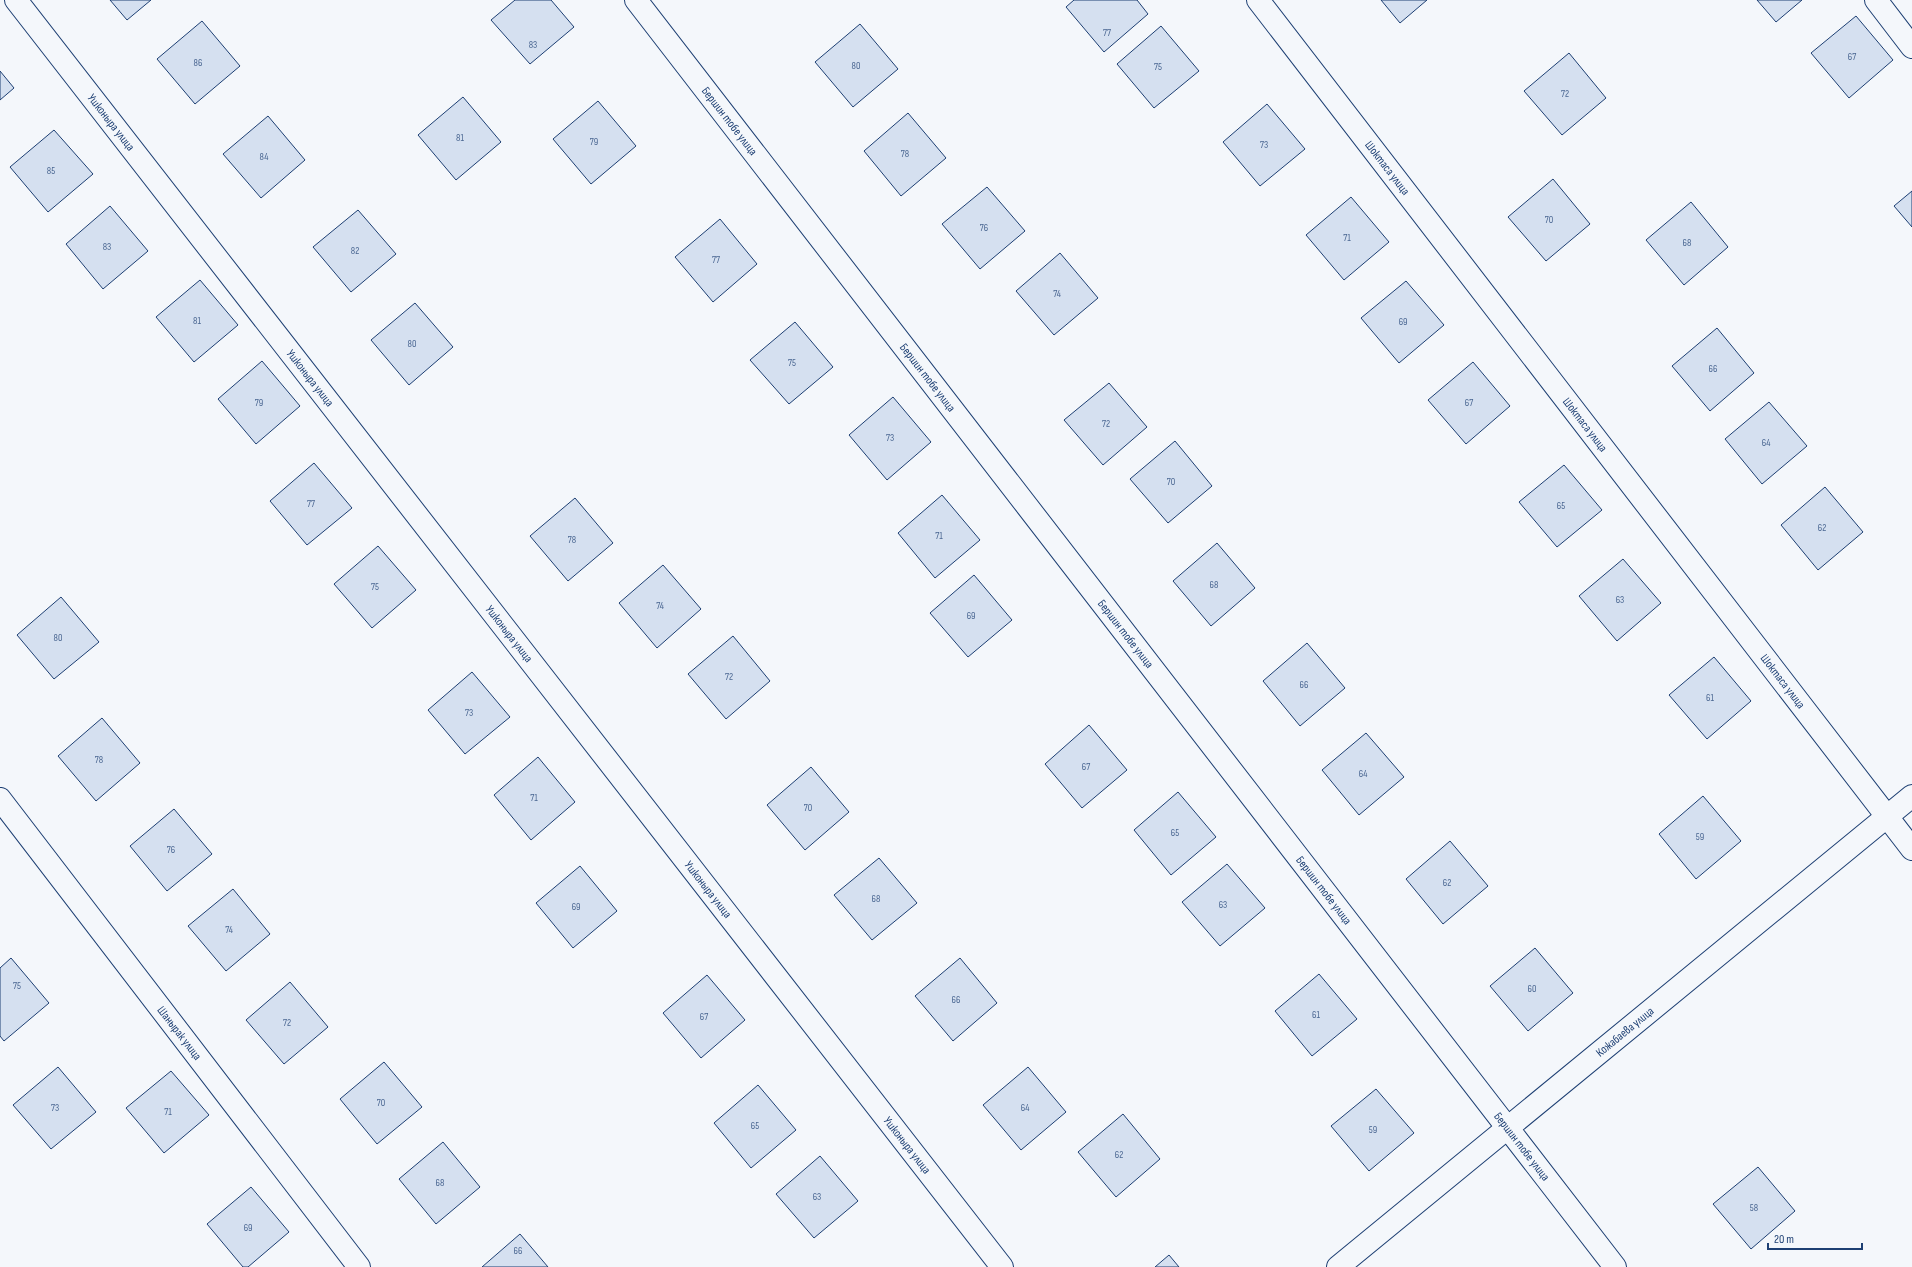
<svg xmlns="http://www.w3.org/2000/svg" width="1912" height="1267" font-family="'Sofia Sans Condensed',sans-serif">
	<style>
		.building { fill: #d5e0f0; stroke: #1d3f73 }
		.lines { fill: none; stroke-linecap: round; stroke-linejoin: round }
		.minor-casing { stroke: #1d3f73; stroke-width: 24 }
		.minor { stroke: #f4f7fb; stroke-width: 22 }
		.labels { text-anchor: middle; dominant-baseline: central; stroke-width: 3; stroke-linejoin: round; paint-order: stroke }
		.number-label { font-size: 10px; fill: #4b6792 }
		.street-label { font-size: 12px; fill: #1d3f73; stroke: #f4f7fb }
	</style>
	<rect width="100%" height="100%" fill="#f4f7fb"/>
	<path class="building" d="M110,0H151L127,20Z
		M515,0H551L574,27L530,64L491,20Z
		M1074,0H1137L1148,14L1104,52L1066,7Z
		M1381,0H1427L1400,23Z
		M1757,0H1802L1776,22Z
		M1856,16L1893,60L1849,98L1811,53Z
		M202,21L240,66L195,104L157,59Z
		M860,24L898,69L853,107L815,62Z
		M1161,26L1199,71L1154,108L1117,64Z
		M1569,53L1606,98L1562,135L1524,91Z
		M0,71L14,88L0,100Z
		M463,97L501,142L456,180L418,135Z
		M598,101L636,146L591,184L553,139Z
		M1267,104L1305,149L1260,186L1223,142Z
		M908,113L946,158L901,196L864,151Z
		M268,116L305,160L261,198L223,154Z
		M54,130L93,174L48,212L10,167Z
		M1553,179L1590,224L1546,261L1508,217Z
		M987,187L1025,231L980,269L942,224Z
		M1912,191V227L1894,206Z
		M1351,197L1389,242L1344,280L1306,235Z
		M1691,202L1728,247L1684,285L1646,240Z
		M110,206L148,251L103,289L66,244Z
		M358,210L396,254L351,292L313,247Z
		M720,219L757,264L713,302L675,257Z
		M1060,253L1098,298L1054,335L1016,291Z
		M200,280L238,325L194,362L156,317Z
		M1406,281L1444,325L1399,363L1361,318Z
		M415,303L453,347L409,385L371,340Z
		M795,322L833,367L789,404L750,360Z
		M1717,328L1754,373L1710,411L1672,366Z
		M262,361L300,406L256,444L218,399Z
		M1473,362L1510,406L1466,444L1428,400Z
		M1109,383L1147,427L1103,465L1064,420Z
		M893,397L931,442L887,480L849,435Z
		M1769,402L1807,446L1762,484L1725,439Z
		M1175,441L1212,486L1168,523L1130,479Z
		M314,463L352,508L307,545L270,501Z
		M1564,465L1602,510L1557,547L1519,502Z
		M1825,487L1863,532L1818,570L1781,525Z
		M942,495L980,540L935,578L898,533Z
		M575,498L613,543L568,581L530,536Z
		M1217,543L1255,588L1211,626L1173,581Z
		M378,546L416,590L372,628L334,584Z
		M1623,559L1661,603L1617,641L1579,596Z
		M663,565L701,609L657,648L619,603Z
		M974,575L1012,620L968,657L930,613Z
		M61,597L99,642L54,679L17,635Z
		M733,636L770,681L726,719L688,674Z
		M1307,643L1345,688L1300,726L1263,681Z
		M1714,657L1751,701L1707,739L1669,695Z
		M472,672L510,717L465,754L428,710Z
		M102,718L140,763L96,801L58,756Z
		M1089,725L1127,770L1082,808L1045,764Z
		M1366,733L1404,777L1359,815L1322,770Z
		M538,757L575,802L531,840L494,795Z
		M811,767L849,812L805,850L767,805Z
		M1178,792L1216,837L1171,875L1134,830Z
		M1703,796L1741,841L1696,879L1659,834Z
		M174,809L212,854L167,891L130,846Z
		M1450,841L1488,886L1443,924L1406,879Z
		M879,858L917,903L872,940L834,895Z
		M1227,864L1265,908L1220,946L1182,902Z
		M580,866L617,911L573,948L536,903Z
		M233,889L270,934L226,971L188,926Z
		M1535,948L1573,993L1528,1031L1490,986Z
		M11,958L49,1003L4,1041L0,1036V968Z
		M960,958L997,1003L953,1041L915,996Z
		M1319,974L1357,1019L1312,1056L1275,1011Z
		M707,975L745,1020L701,1058L663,1013Z
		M290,982L328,1027L284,1064L246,1020Z
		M384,1062L422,1107L377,1144L340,1099Z
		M58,1067L96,1112L51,1149L13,1105Z
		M1028,1067L1066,1112L1021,1150L983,1105Z
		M171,1071L209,1115L164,1153L126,1108Z
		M758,1085L796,1130L751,1168L714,1123Z
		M1376,1089L1414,1133L1369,1171L1331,1126Z
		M1123,1114L1160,1159L1116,1197L1078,1152Z
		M443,1142L480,1187L436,1224L399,1179Z
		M820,1156L858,1201L814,1238L776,1194Z
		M1758,1167L1795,1211L1751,1249L1713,1204Z
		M251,1187L289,1232L248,1267H243L207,1224Z
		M520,1234L548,1267H482Z
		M1169,1255L1179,1267H1155Z"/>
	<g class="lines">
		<defs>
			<g id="minor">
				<path id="s1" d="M16,0L1002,1267"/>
				<path id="s2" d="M636,0L1615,1267"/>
				<path id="s3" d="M1258,0L1912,849"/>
				<path d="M1876,0L1912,47"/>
				<path id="s4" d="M0,799L359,1267"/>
				<path id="s5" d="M1338,1267L1912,796"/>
			</g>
		</defs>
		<use href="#minor" class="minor-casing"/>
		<use href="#minor" class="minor"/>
	</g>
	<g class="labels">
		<g class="number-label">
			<text x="1107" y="33">77</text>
			<text x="533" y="45">83</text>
			<text x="1852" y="57">67</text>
			<text x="198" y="63">86</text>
			<text x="856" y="66">80</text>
			<text x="1158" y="67">75</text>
			<text x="1565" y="94">72</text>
			<text x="460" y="138">81</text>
			<text x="594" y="142">79</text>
			<text x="1264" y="145">73</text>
			<text x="905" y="154">78</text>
			<text x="264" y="157">84</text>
			<text x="51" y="171">85</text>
			<text x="1549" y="220">70</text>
			<text x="984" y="228">76</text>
			<text x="1347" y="238">71</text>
			<text x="1687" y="243">68</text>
			<text x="107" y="247">83</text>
			<text x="355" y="251">82</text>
			<text x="716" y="260">77</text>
			<text x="1057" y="294">74</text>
			<text x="197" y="321">81</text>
			<text x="1403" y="322">69</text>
			<text x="412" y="344">80</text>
			<text x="792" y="363">75</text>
			<text x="1713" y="369">66</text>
			<text x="259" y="403">79</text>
			<text x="1469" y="403">67</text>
			<text x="1106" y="424">72</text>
			<text x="890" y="438">73</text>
			<text x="1766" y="443">64</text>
			<text x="1171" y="482">70</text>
			<text x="311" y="504">77</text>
			<text x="1561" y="506">65</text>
			<text x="1822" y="528">62</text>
			<text x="939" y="536">71</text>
			<text x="572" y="540">78</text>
			<text x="1214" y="585">68</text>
			<text x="375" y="587">75</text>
			<text x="1620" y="600">63</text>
			<text x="660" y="606">74</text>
			<text x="971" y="616">69</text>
			<text x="58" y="638">80</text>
			<text x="729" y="677">72</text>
			<text x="1304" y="685">66</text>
			<text x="1710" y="698">61</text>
			<text x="469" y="713">73</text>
			<text x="99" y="760">78</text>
			<text x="1086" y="767">67</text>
			<text x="1363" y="774">64</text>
			<text x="534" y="798">71</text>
			<text x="808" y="808">70</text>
			<text x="1175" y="833">65</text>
			<text x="1700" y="837">59</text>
			<text x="171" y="850">76</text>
			<text x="1447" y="883">62</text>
			<text x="876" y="899">68</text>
			<text x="1223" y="905">63</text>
			<text x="576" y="907">69</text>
			<text x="229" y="930">74</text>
			<text x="17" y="986">75</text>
			<text x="1532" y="989">60</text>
			<text x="956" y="1000">66</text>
			<text x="1316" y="1015">61</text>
			<text x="704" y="1017">67</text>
			<text x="287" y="1023">72</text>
			<text x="381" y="1103">70</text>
			<text x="55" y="1108">73</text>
			<text x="1025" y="1108">64</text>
			<text x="168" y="1112">71</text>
			<text x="755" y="1126">65</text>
			<text x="1373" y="1130">59</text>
			<text x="1119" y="1155">62</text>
			<text x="440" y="1183">68</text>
			<text x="817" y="1197">63</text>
			<text x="1754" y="1208">58</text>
			<text x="248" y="1228">69</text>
			<text x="518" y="1251">66</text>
		</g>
		<g class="street-label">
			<text stroke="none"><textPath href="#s2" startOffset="153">Бершин тобе улица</textPath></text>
			<text stroke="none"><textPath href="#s1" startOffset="155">Ушконыра улица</textPath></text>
			<text stroke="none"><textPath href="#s3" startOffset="212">Шоктаса улица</textPath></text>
			<text stroke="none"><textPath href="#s2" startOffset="477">Бершин тобе улица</textPath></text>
			<text stroke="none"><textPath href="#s1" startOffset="479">Ушконыра улица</textPath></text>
			<text stroke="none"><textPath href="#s3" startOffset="536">Шоктаса улица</textPath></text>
			<text stroke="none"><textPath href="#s1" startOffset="803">Ушконыра улица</textPath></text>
			<text stroke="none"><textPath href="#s2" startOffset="801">Бершин тобе улица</textPath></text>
			<text stroke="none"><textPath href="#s3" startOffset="860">Шоктаса улица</textPath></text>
			<text stroke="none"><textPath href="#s1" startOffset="1127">Ушконыра улица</textPath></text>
			<text stroke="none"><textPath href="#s2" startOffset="1125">Бершин тобе улица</textPath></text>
			<text stroke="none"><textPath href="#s5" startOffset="371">Кожабаева улица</textPath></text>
			<text stroke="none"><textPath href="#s4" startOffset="295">Шанырак улица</textPath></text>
			<text stroke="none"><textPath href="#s1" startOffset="1451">Ушконыра улица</textPath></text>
			<text stroke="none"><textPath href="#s2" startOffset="1449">Бершин тобе улица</textPath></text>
		</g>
	</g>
	<path d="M1768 1243v6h94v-6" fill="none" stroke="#1d3f73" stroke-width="2"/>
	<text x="1774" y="1243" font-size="12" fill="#1d3f73" stroke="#f4f7fb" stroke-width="3" paint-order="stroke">20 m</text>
</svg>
